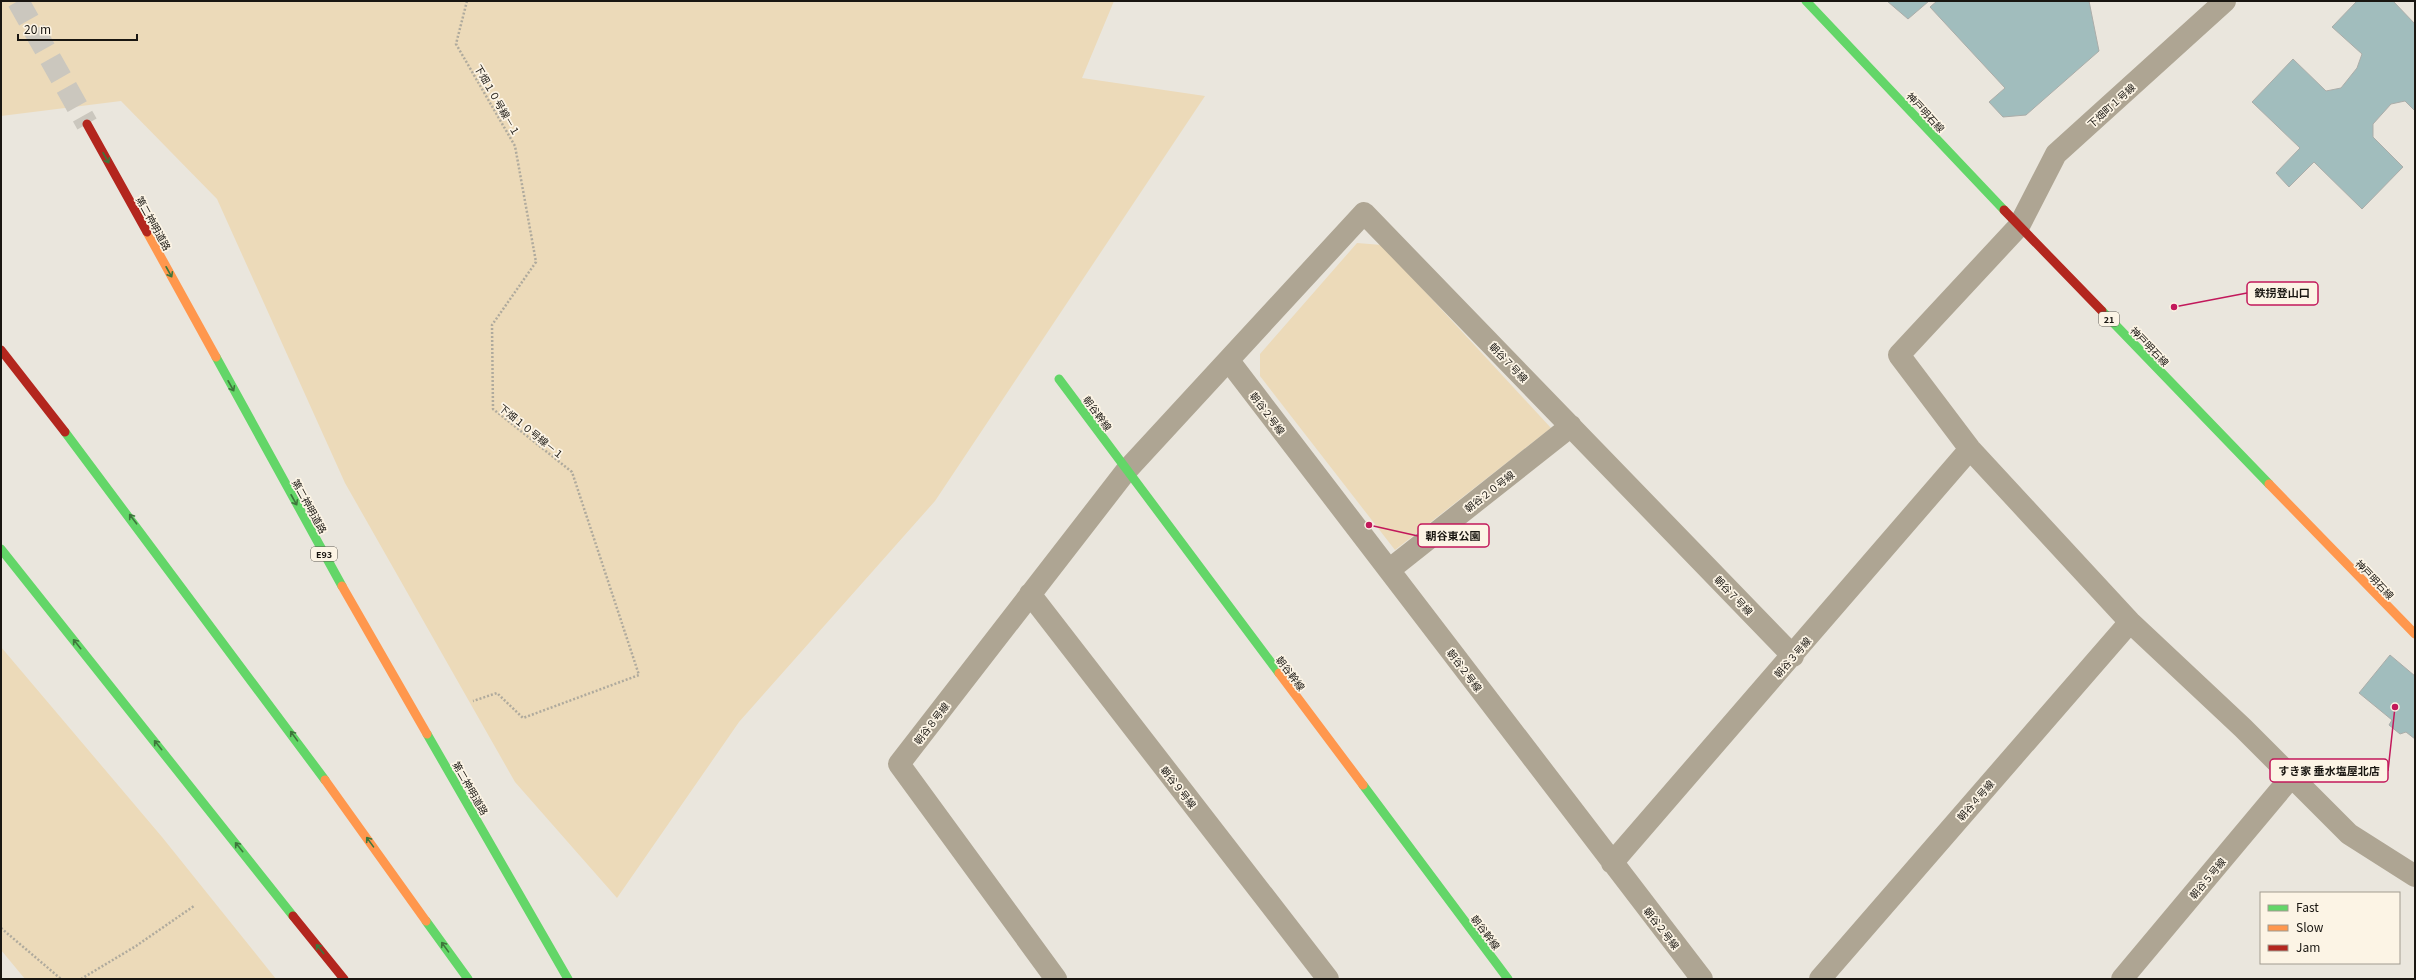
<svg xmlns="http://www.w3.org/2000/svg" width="2416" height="980" font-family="Georgia,'Noto Sans JP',serif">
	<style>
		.green { fill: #ecdab9 }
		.building { fill: #a1bdbd; stroke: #abada9 }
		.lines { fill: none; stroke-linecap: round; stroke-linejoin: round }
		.highway-tunnel { stroke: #cbc7be; stroke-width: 22; stroke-dasharray: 22 11; stroke-linecap: butt }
		.path { stroke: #afaa9d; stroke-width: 2.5; stroke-dasharray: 2 2; stroke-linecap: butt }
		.street { stroke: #aea593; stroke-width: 22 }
		.fast { stroke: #63d668; stroke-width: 9 }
		.slow { stroke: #ff974d; stroke-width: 9 }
		.jam { stroke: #b3261e; stroke-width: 9 }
		.oneway { stroke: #3e763c }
		.labels { text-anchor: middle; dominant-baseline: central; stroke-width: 3.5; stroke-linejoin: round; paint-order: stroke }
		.shield { fill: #fcf4e5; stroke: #5d5951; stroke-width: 1 }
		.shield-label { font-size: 9px; font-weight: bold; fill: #191611 }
		.street-label { font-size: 10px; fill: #191611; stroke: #fcf4e5 }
		.leader { fill: none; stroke: #c2185b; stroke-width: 1.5 }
		.callout-dot { fill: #c2185b; stroke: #fcf4e5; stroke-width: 1.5 }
		.callout { fill: #fcf4e5; stroke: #c2185b; stroke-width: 1.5 }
		.callout-label { font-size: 11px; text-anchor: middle; font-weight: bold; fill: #191611 }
	</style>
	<rect width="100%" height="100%" fill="#eae6dd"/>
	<path class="green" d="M1,1H1114L1082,78L1205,96L935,501L739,722L617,898L515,782L345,483L217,199L121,101L1,116Z
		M1357,243L1382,245L1551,428L1395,550L1260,376V354Z
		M1,647L162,837L276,979H25L1,950Z"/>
	<path class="building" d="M1887,1H1929L1908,19Z
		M1937,1H2089L2099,51L2026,115L2003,117L1989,102L2005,88L1930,7Z
		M2357,1H2393L2415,24V111L2405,101L2391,104L2373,124V137L2403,167L2362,209L2314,162L2289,187L2276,173L2300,148L2252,102L2293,59L2326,91L2341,88L2357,68L2362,54L2332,27Z
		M2390,655L2415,676V739L2406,732L2400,734L2389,725L2392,720L2359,693Z"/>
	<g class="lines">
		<path class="highway-tunnel" d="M18,1L87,124"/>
		<path class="path" d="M467,1L456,44L515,146L536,262L492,325L493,409L572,472L639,675L523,718L497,693L473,701
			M1,928L61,979
			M81,979L136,946L194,906"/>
		<path class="street" d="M2225,1L2056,154L2019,226L1899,355L1970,449L2130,622L2243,728L2349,834L2415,876
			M1229,361L1702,979
			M1389,570L1571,426
			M1030,594L1328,979
			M1612,863L1970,449
			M1056,979L899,764L1126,471L1364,213L1793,656
			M1820,979L2130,622
			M2122,979L2292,776"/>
		<path class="fast" d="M1806,1L2004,210
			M2102,311L2269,484
			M216,357L342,586
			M1059,379L1279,673
			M65,432L325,780
			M1,549L293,916
			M427,734L568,979
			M1363,785L1508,979
			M426,921L468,979"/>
		<path class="slow" d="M147,232L216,357
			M2269,484L2415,634
			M342,586L427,734
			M1279,673L1363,785
			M325,780L426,921"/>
		<path class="jam" d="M87,124L147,232
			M2004,210L2102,311
			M1,350L65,432
			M293,916L344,979"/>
	</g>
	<defs><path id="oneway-shaft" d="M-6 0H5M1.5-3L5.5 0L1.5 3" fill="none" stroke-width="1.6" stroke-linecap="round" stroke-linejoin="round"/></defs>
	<g class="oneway">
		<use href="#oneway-shaft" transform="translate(106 158) rotate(61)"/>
		<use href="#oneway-shaft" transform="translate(169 272) rotate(61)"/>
		<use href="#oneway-shaft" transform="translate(231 386) rotate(61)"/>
		<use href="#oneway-shaft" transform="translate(294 500) rotate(61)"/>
		<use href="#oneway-shaft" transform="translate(133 519) rotate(-127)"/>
		<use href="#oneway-shaft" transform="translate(77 644) rotate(-129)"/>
		<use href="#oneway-shaft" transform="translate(294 736) rotate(-126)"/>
		<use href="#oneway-shaft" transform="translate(158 745) rotate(-129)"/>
		<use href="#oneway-shaft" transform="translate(370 842) rotate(-126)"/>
		<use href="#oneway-shaft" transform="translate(239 847) rotate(-129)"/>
		<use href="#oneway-shaft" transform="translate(445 947) rotate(-126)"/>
		<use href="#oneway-shaft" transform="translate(320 949) rotate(-129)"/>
	</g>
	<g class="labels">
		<g class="shield">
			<rect x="2099" y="312" width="20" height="14" rx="3"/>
			<rect x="311" y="547" width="26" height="14" rx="3"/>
		</g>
		<g class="shield-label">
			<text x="2109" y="319">21</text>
			<text x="324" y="554">E93</text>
		</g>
		<g class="street-label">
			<text transform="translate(498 100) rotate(60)">下畑１０号線－１</text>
			<text transform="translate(2111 105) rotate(-42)">下畑町１号線</text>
			<text transform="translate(1926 112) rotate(47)">神戸明石線</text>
			<text transform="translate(154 223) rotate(61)">第二神明道路</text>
			<text transform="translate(2150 346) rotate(46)">神戸明石線</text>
			<text transform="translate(1509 362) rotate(46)">朝谷７号線</text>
			<text transform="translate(1098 413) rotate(54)">朝谷幹線</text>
			<text transform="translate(1268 413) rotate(53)">朝谷２号線</text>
			<text transform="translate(532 431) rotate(39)">下畑１０号線－１</text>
			<text transform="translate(1489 491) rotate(-38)">朝谷２０号線</text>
			<text transform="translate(310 506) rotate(61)">第二神明道路</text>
			<text transform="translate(2375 579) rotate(46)">神戸明石線</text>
			<text transform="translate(1734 595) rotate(46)">朝谷７号線</text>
			<text transform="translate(1792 657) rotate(-49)">朝谷３号線</text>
			<text transform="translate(1465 670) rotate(53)">朝谷２号線</text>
			<text transform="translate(1291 673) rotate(53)">朝谷幹線</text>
			<text transform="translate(931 723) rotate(-52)">朝谷８号線</text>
			<text transform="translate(1179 787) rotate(52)">朝谷９号線</text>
			<text transform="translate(471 788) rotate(60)">第二神明道路</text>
			<text transform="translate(1975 800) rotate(-49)">朝谷４号線</text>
			<text transform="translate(2207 878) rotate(-50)">朝谷５号線</text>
			<text transform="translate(1662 928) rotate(52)">朝谷２号線</text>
			<text transform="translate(1486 932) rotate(53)">朝谷幹線</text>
		</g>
	</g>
	<path class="leader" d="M2174 307L2247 293M1369 525L1418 536M2395 707L2388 771"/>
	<g class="callout-dot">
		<circle cx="2174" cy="307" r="4"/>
		<circle cx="1369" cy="525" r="4"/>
		<circle cx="2395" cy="707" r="4"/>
	</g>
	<g class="callout">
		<rect x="2247" y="282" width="71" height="23" rx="4"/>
		<rect x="1418" y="524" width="71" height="23" rx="4"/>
		<rect x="2270" y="759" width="118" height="23" rx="4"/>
	</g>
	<g class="callout-label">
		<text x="2282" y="297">鉄拐登山口</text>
		<text x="1453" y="540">朝谷東公園</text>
		<text x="2329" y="775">すき家 垂水塩屋北店</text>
	</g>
	<rect width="2416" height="980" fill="none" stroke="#191611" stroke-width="4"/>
	<rect x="2260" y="892" width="140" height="72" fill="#fcf4e5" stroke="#a19b90"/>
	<rect x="2268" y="905" width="20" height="6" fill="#63d668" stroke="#a19b90"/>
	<text x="2296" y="912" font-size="12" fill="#191611">Fast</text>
	<rect x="2268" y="925" width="20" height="6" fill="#ff974d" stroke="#a19b90"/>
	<text x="2296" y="932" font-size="12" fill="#191611">Slow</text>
	<rect x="2268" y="945" width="20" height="6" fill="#b3261e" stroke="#a19b90"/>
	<text x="2296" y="952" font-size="12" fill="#191611">Jam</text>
	<path d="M18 34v6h119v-6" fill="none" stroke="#191611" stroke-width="2"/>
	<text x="24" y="34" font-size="12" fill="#191611" stroke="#fcf4e5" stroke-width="3" paint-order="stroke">20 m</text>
</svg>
